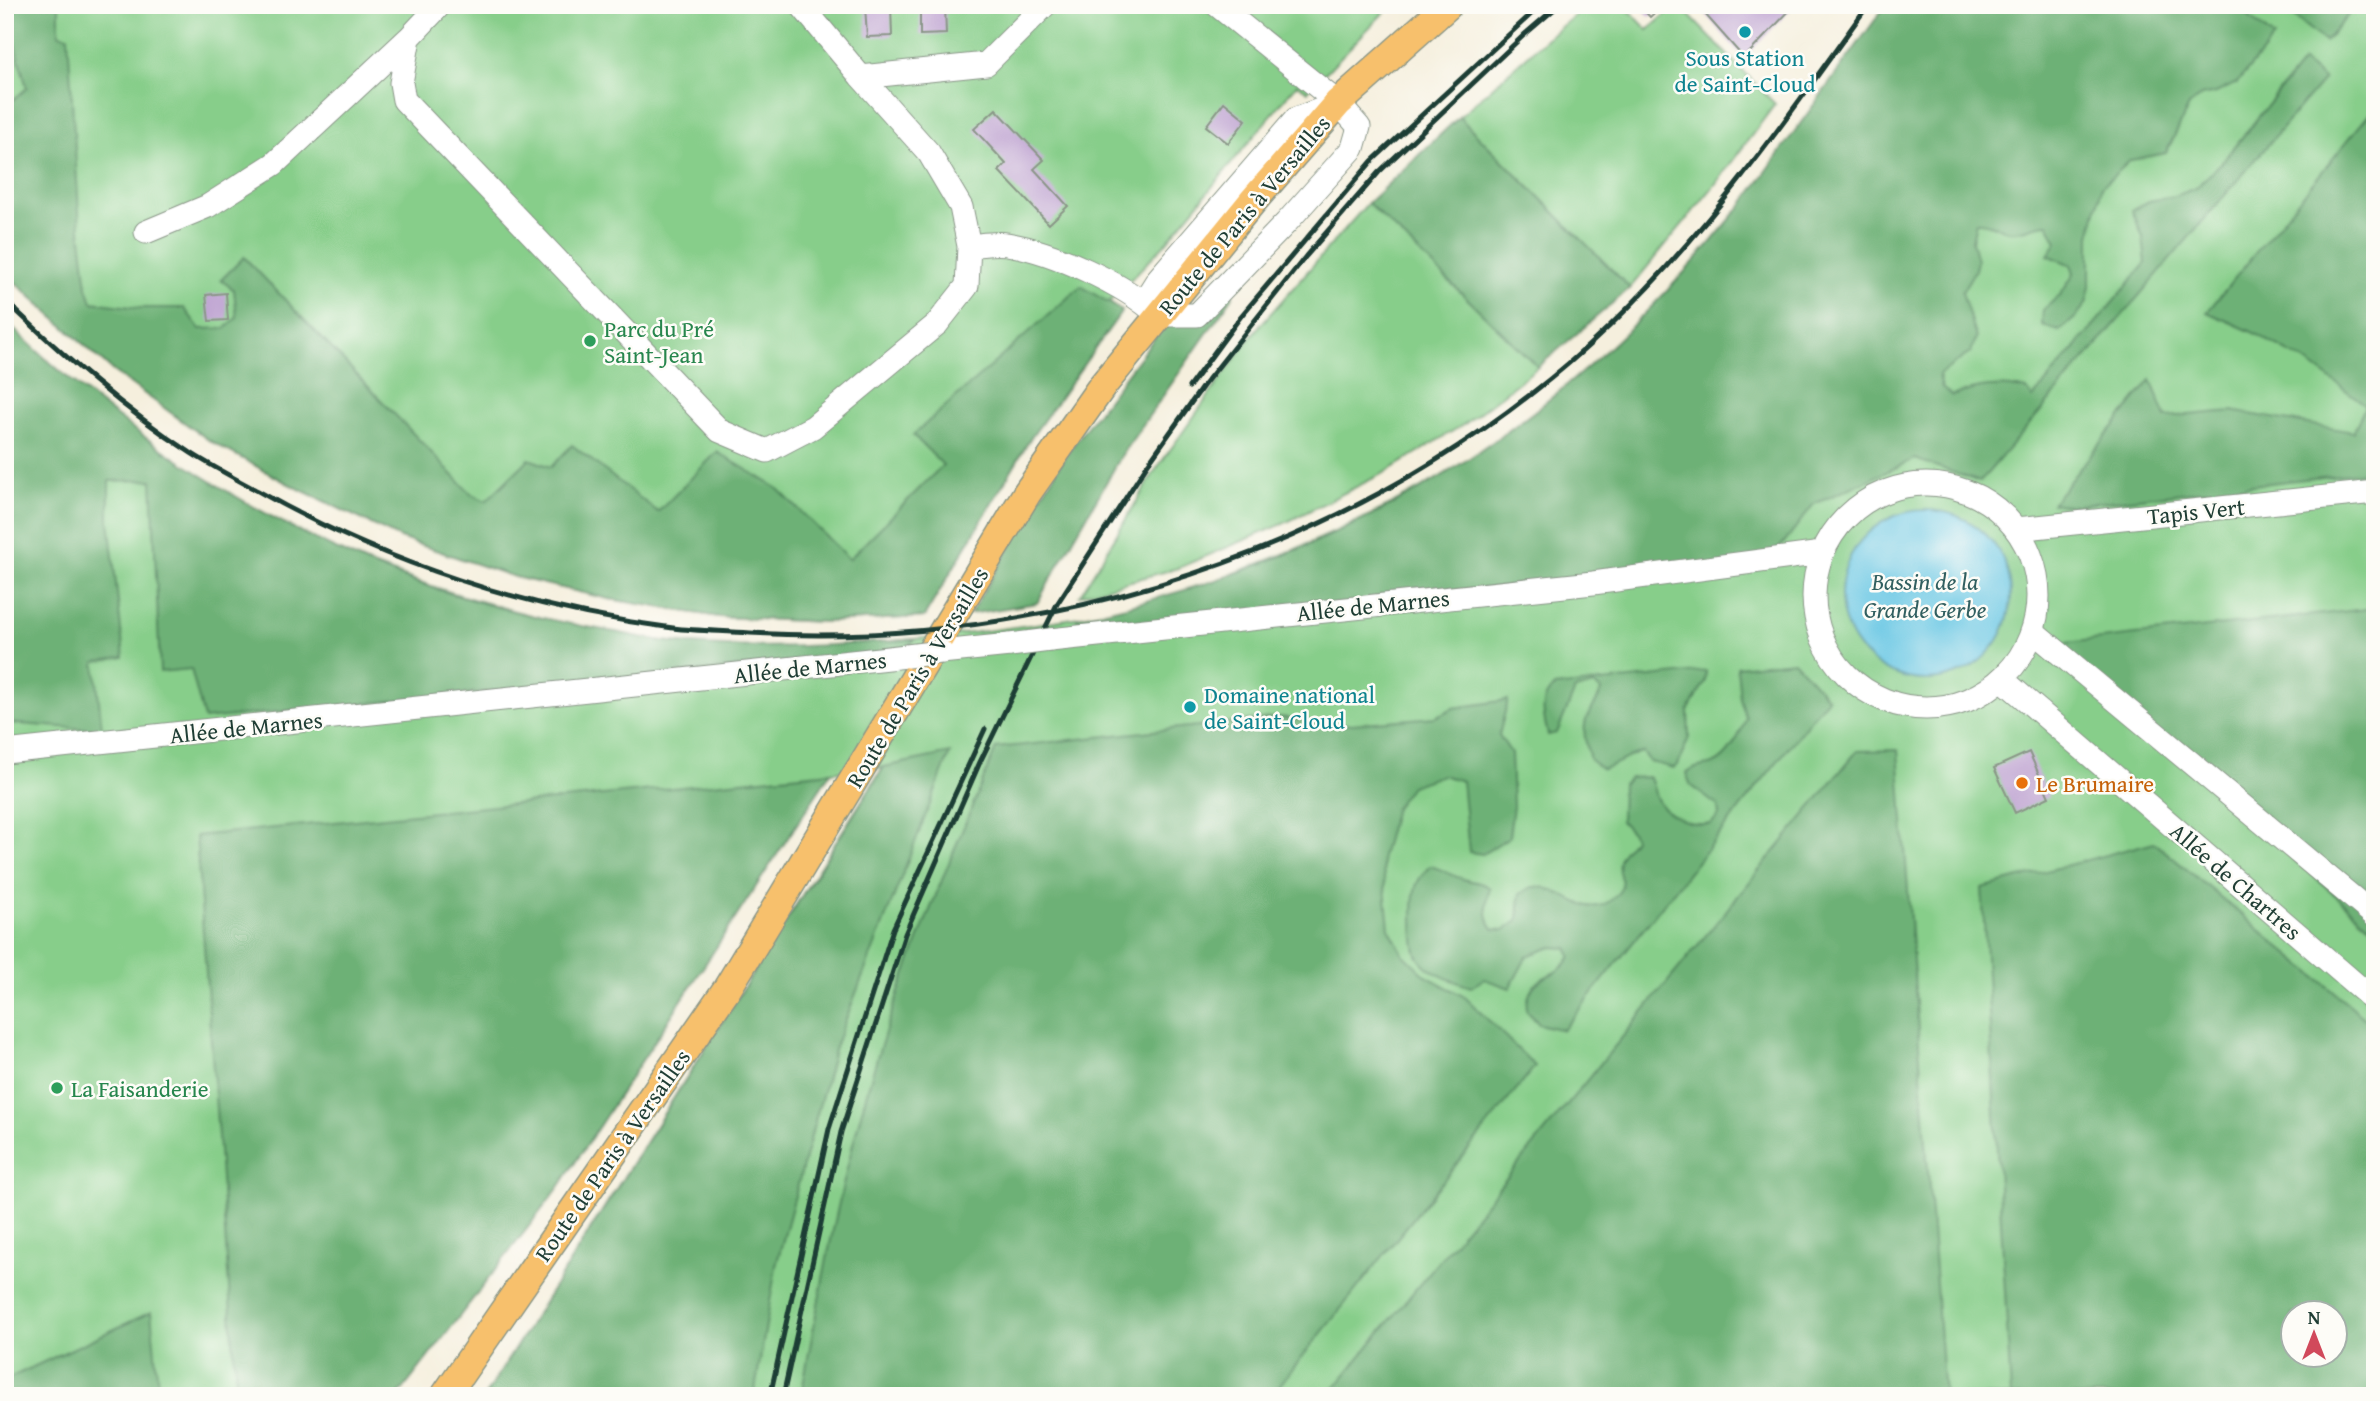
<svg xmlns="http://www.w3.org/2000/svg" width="2380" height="1401" font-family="'Gentium Book Plus',serif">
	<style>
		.green { fill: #87ce8a; stroke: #53865f; stroke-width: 2; fill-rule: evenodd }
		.forest { fill: #6db176; stroke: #467755; stroke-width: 2; fill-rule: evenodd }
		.water { fill: #66c6e4; stroke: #42828c; stroke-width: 2 }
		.building { fill: #bea3d1 }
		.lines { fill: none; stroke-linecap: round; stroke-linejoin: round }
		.minor-casing { stroke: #8a9688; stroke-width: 25 }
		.major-casing { stroke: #8a9688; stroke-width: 31 }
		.minor { stroke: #fff; stroke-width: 23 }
		.major { stroke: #f7c06c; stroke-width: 28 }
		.rail { stroke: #1f3d34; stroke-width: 5 }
		.minor-bridge-casing { stroke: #8a9688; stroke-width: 25; stroke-linecap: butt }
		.minor-bridge { stroke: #fff; stroke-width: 23 }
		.culture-dot { fill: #0f9aa8; stroke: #fdfcf7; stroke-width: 2.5 }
		.leisure-dot { fill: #2e9e5b; stroke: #fdfcf7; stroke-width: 2.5 }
		.food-dot { fill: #e8710a; stroke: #fdfcf7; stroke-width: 2.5 }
		.labels { text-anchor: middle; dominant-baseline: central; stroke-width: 5; stroke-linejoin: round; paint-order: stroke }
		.culture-label { font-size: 23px; fill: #0d838f; stroke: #fdfcf7 }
		.street-label { font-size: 23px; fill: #1f3d34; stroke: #fdfcf7 }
		.leisure-label { font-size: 23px; fill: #27864d; stroke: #fdfcf7; text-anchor: start }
		.food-label { font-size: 23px; fill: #c56008; stroke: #fdfcf7; text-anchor: start }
		.water-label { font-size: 24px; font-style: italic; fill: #315f60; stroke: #fdfcf7 }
	</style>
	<rect width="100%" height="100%" fill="#fdfcf7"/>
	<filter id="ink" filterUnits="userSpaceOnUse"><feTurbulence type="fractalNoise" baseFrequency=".0143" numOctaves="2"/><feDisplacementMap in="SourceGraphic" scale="14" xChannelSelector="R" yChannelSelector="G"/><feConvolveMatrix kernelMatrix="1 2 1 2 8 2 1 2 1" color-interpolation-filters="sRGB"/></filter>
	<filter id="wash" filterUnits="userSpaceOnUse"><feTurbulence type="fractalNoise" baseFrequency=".00686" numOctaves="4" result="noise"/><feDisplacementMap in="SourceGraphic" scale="28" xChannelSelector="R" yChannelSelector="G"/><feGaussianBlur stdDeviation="1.57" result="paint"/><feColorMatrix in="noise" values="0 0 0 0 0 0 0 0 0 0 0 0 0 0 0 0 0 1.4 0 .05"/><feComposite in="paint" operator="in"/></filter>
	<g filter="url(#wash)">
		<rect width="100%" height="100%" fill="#f5efdd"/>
		<path class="green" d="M5,5H1391L1308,91L1297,84L1164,245L1109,302L1122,311L1030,439L924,617L824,622L719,617L609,599L515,577L400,538L289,484L210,441L113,371L5,273Z
			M1588,5H1624L1648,30L1676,5H1679L1775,104L1714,186L1630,288L1459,117L1548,37Z
			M1886,5H2375V1396H485L883,767L831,772L559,1187L398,1396H5V321C107,421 231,503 362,561C379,568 397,573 414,580C498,609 585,631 672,642C771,655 873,644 971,633C1026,626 1081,618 1135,606C1171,597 1206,584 1240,571C1320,541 1398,505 1469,459C1570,393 1660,305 1737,212C1755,189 1772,164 1789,140C1821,95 1854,50 1886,5ZM2292,1314H2334V1356H2292Z
			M1368,203L1538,367L1466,423L1386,472L1283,524L1178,568L1080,595L1155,471L1255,331Z"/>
		<path class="forest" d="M12,5H59V34L68,36L80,229L87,287L92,302L139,308H184L200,329L226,328L237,317L234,290L221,280L244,257L471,494L486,501L529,459L551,467L572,445L658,512L717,452L777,488L849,559L943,465L913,435L1081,286L1122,311L1030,439L924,617L824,622L719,617L609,599L515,577L400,538L289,484L210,441L113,371L5,273V107L27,88L14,43Z
			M1886,5H2235L2274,38L2237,83L2216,93L2201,96L2189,106L2166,153L2131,160L2102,186L2090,236V287L2086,304L2074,319L2059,331L2042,325L2043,310L2061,294L2074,274L2071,265L2048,255L2057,242L2048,224C2034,224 2023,233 2009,231C1996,229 1991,221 1976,222L1972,241L1977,261L1975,270L1962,292L1976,338L1971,352L1939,375L1942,388L1952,396C1975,387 2003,383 2027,390L2033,398L2146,263L2143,237L2132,210L2149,201L2174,196L2196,188L2222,162L2303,62L2324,79L1980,482L1915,459L1814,504L1768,563L1080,632L1077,617C1211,590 1357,535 1471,457C1571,390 1661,305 1737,211C1755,189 1771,165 1787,142C1820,97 1853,51 1886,5Z
			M2280,5H2357L2325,42Z
			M2375,107V471L2069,506L2052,503L2151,380L2166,417L2232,411L2353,432L2366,405L2311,365L2252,332L2207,312Z
			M1459,117L1630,288L1538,367L1368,203Z
			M1214,288L1233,296L1123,453L1037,603L970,614L1067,453L1158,333Z
			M5,321C105,418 236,507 364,562C440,594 523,616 604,630C628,634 652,640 677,643C757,650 835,646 915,639L904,651L204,719L191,669L160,672L152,480L109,481V520L124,657L95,662L102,730L5,723Z
			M2375,608V930L2059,653L2056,644Z
			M1794,661L1828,698L1563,1030L1539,1024L1526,1010C1530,968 1557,983 1571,956L1567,948L1552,947L1527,956L1510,988L1484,979L1471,987C1454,981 1428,974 1418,957C1412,945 1412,903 1415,890C1417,880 1423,873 1430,866C1443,869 1452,876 1463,879C1475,883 1479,880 1490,888C1486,902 1484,917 1493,929L1504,930L1518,921L1520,894C1524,892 1529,887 1534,887C1560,884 1585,921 1611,900C1633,881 1615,881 1619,861C1620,854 1629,846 1634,839L1632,833L1621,821L1622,784L1630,778L1650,777C1653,784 1654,793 1657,799C1666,817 1693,826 1711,824L1719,815L1718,806L1691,786L1686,773C1700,764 1701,768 1713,764C1729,758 1741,733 1746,718L1740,699L1737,667Z
			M1706,671L1705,682L1688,711L1689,737L1678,765L1673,768L1650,762L1643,752C1628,755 1618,765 1602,769L1590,760C1587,747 1582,733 1586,720C1590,709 1599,702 1601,690L1594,685L1575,690L1557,733L1548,735C1544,718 1538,699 1554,687Z
			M1508,700L1499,735L1511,753L1513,806L1509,837L1483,854L1469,852L1462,781L1442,775L1411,786L1395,808L1382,857L1389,928L1403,954L1426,976L1465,997L1535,1066L1271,1396H801C821,1285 842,1173 875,1065C907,957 954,853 996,748L1280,717L1339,725L1435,717L1453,708Z
			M1898,750L1944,1396H1328L1857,751Z
			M950,753L835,1047L776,1266L754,1396H485L884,767Z
			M831,772L559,1187L398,1396H237L196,836Z
			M2154,842L2375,1026V1396H2011L1982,888ZM2292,1314H2334V1356H2292Z
			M151,1312L159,1396H5V1380Z"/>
		<path class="water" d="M1841 595a85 85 0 1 1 170 0a85 85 0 1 1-170 0Z"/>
		<g id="blocks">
			<path class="building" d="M865,5H891L892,36L867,37Z
				M920,5H945L946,34L920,35Z
				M1639,5H1663L1650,17Z
				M1697,5L1763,7L1795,5L1744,58Z
				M1224,102L1246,120L1228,143L1206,126Z
				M996,109L1044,160L1034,169L1068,206L1049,224L999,171L1006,164L974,129Z
				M226,293L228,320L209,321L206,295Z
				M2029,752L2049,797L2015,813L1994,768Z"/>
		</g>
	</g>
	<g filter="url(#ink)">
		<use href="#blocks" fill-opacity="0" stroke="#8a9688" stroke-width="2"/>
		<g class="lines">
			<defs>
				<path id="minor" d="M440,5L409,38L401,83L404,100L720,431L767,451L813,427L937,324L967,286L969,246L961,207L929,153L861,77L801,5
					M861,77L986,64L1045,5
					M146,232L208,206L274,164L409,38
					M969,246C981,245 995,242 1007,244C1052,251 1125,284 1158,315H1197L1286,223L1353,148L1359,127L1338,103L1217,5
					M1144,301L1158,279L1296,119L1338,103
					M1814 596a112 112 0 1 1 224 0a112 112 0 1 1-224 0Z
					M2017,529L2375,492
					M2035,633L2375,916
					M1050,640L1593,583L1822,553
					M941,652L1010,645
					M2002,679L2375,1001
					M5,752L907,656"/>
				<path id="major" d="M445,1396L727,989L1027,493L1103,385L1252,202L1338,103L1448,5"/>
			</defs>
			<use href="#minor" class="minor-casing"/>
			<use href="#major" class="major-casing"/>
			<use href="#minor" class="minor"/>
			<use href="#major" class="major"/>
			<path class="rail" d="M5,300C64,356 123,409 191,453C213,467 236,479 258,491C385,563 528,610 673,628C698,631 724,631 750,633C1027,649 1311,565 1531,394C1669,288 1768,145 1868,5
				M1189,387L1241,316L1372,161L1541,5
				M770,1396L829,1129L893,929L985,729
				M783,1396L841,1132L905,934L980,762L1057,604L1147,465L1203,386L1306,256L1379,172L1524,35L1559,5"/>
			<defs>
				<path id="minor-bridge" d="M1010,645L1050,640
					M907,656L941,652"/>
			</defs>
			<use href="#minor-bridge" class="minor-bridge-casing"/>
			<use href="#minor-bridge" class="minor-bridge"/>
		</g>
	</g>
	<g class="culture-dot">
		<circle cx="1745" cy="32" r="7"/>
		<circle cx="1190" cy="707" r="7"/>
	</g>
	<g class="leisure-dot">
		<circle cx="590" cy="341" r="7"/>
		<circle cx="57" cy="1088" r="7"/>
	</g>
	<circle class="food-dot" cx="2022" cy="783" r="7"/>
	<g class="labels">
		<g class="culture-label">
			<text x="1745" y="57">Sous Station<tspan x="1745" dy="26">de Saint-Cloud</tspan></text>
			<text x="1204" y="694" text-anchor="start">Domaine national<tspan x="1204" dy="26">de Saint-Cloud</tspan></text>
		</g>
		<g class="street-label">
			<text transform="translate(1244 215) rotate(-50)">Route de Paris à Versailles</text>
			<text transform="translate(2196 511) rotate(-6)">Tapis Vert</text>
			<text transform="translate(1373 605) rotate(-6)">Allée de Marnes</text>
			<text transform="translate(810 667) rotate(-6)">Allée de Marnes</text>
			<text transform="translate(917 677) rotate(-59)">Route de Paris à Versailles</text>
			<text transform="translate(246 727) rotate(-6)">Allée de Marnes</text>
			<text transform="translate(2236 881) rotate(41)">Allée de Chartres</text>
			<text transform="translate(612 1155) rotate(-55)">Route de Paris à Versailles</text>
		</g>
		<g class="leisure-label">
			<text x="604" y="328">Parc du Pré<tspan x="604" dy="26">Saint-Jean</tspan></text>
			<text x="71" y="1088">La Faisanderie</text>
		</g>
		<g class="food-label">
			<text x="2036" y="783">Le Brumaire</text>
		</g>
		<g class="water-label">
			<text x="1925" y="581">Bassin de la<tspan x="1925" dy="28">Grande Gerbe</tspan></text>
		</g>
	</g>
	<rect width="2380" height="1401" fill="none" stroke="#fdfcf7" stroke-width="28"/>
	<g transform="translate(2314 1334)"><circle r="33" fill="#fdfcf7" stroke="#a4b0a9" stroke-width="2"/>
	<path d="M0-5L12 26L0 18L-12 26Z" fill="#d1495b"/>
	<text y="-10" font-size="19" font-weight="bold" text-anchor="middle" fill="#1f3d34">N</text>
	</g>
</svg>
